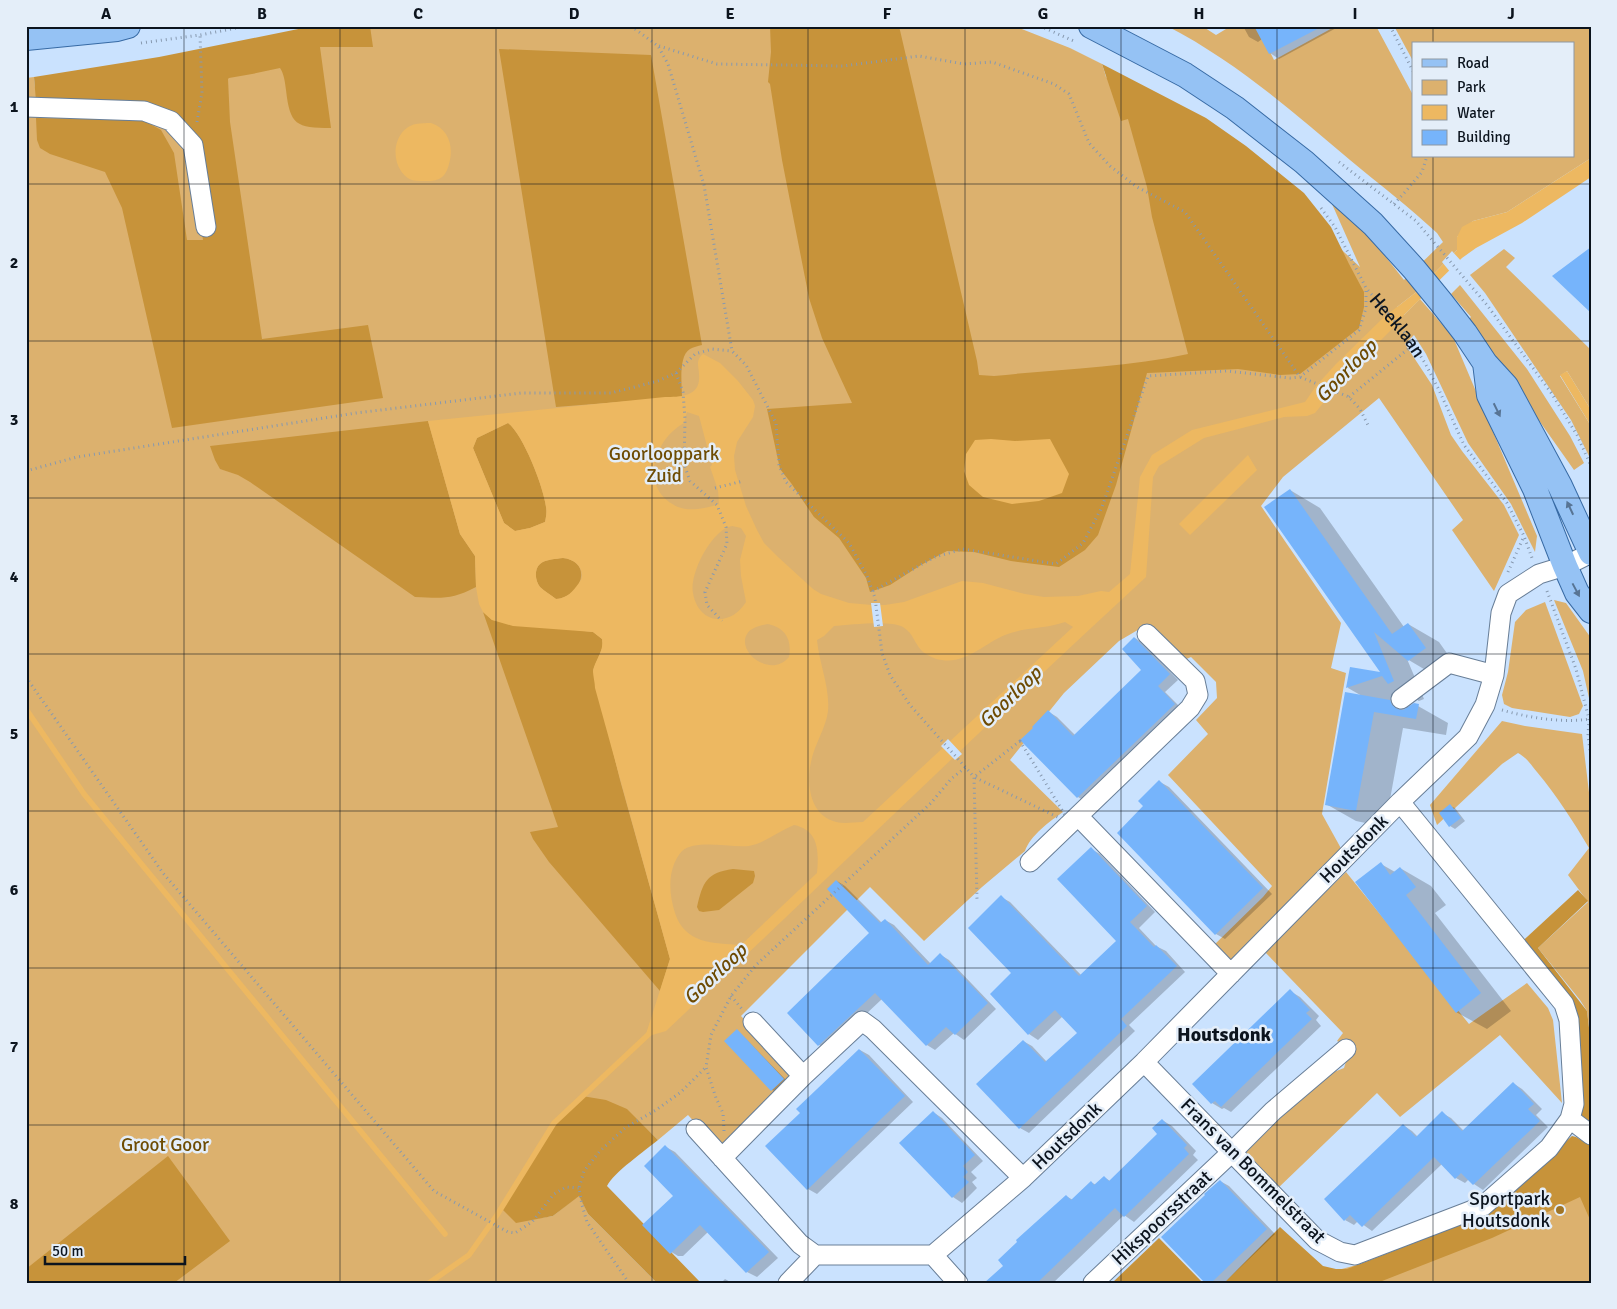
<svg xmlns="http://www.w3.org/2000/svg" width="1617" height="1309" font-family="Signika,sans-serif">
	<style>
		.green { fill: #dcb16e }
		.forest { fill: #c7933a }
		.water { fill: #edb861; fill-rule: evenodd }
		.pier { fill: #cae2fe }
		.shadow { fill: #0003 }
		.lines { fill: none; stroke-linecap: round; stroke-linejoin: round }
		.stream { stroke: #edb861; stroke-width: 5.5 }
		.building { fill: #76b4fb }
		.minor-casing { stroke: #687e97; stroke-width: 21 }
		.major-casing { stroke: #376aa4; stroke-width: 26 }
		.path { stroke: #8799af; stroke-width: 3; stroke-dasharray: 1 4; stroke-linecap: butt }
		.minor { stroke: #fff; stroke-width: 19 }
		.major { stroke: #95c2f4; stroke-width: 24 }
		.oneway { fill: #577494 }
		.grid { fill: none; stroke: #0c141e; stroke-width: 1; stroke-opacity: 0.55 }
		.poi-dot { fill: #a17526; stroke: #e4eef9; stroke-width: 2 }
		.labels { text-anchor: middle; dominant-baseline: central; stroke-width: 5; stroke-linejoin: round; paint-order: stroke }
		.street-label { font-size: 19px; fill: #0c141e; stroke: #e4eef9 }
		.park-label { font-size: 19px; fill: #6e4c03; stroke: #e4eef9 }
		.poi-label { font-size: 19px; fill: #0c141e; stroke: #e4eef9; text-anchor: end }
		.water-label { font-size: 20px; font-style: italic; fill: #6e4b03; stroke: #e4eef9 }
		.neighbourhood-label { font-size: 20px; font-weight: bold; fill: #0c141e; stroke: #e4eef9 }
		.neatline { fill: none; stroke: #0c141e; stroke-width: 2 }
		.grid-label { font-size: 16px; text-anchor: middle; font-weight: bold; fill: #0c141e }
	</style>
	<rect width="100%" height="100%" fill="#cae2fe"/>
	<path class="green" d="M359,26H1014L1070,48L1102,64L1106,77L1313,223L1360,267L1328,195L1374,242L1404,280L1443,242L1437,233C1409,207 1379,184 1350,160C1292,111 1235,61 1167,26H1202L1216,35L1231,26H1257L1274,60L1336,26H1376L1413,95V156H1573V44H1413V61L1394,26H1591V158L1507,212L1473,221L1457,237V250L1415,293L1397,307L1404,315L1420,299L1453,337L1537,536L1535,552L1511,504L1468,443L1426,354L1414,335L1405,344L1432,385L1451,435L1462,451L1504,505L1519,535L1494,591L1452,530L1463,520L1379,398L1283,477L1261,506L1341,623L1331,668L1346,673L1322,814L1343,852L1227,965L1211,948L1263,897L1272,886L1168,775L1208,734L1196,720L1217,698L1216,682L1191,657L1182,661L1148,624L1119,641L1064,693L1010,760L1063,812C1050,821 1030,836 1025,851L982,887L924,941L870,887L741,1016L795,1074L719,1149L688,1115L658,1140L630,1113L533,1219L553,1216L579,1195L588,1214L657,1283H26V78L34,77L35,88Z
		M1504,249L1515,258L1506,267L1591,350V410L1567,371L1560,376L1591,426V460L1571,420L1485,293L1470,275Z
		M1460,285L1527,369L1570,436L1584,463L1574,470L1468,320L1471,317L1451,294Z
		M1554,600L1566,603L1591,638V707L1583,671Z
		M1545,602L1583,706L1579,714L1570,717L1512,708L1504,704L1502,695L1508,672L1515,622L1526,610Z
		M1502,721L1525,726L1582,734L1591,809V1044L1587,1011L1580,1000L1538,948L1588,902L1568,875L1589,848C1573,821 1557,796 1537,772C1532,766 1526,757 1518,753L1502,764L1437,825L1430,805Z
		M1346,872L1469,1024L1527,983L1548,1008L1553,1020L1562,1103L1500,1035L1400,1117L1377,1093L1276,1190L1242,1154L1319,1078L1344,1068L1349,1052L1345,1045L1337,1041L1343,1033L1264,951Z
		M1591,1184V1283H1289L1466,1236Z"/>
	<path class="forest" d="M313,26H370L373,47H320L331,128C296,128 290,125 286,90C285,82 284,74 280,68L252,74L229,78L228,79L230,122L262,339L368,325L383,398L172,428L122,208L105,172L50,154L40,148L37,140L36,118L143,120L161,130L174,153L187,240H203L188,144L177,122L36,101L34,77L159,57Z
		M770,26H899L977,361L979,375L994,376C1058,369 1124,368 1188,354L1152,217L1147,187L1128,119L1121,121L1102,64L1206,118L1246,146L1304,193L1331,227L1349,264L1364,292V307L1359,328L1300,374L1280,375L1238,369L1147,373L1116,485L1098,535L1085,550L1059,567L1011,561L974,552L947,551L921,565L890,585L870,592L866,578L839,538L814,517L791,483L780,469L767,409L852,403L822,338L809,298L782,160L770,84L768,82L771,52Z
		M499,49L651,55L702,345C698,346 693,347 690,349C678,356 682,385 682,397L556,407Z
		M428,421L460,534L475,556L476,587C451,600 442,598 415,597L250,482L238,475L220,469L215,460L210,446Z
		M508,423C523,434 544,488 546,507C547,512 546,517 545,522L530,528L515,531L504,523L473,448L477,438Z
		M563,558C594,562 581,597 556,599C551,595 544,591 540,587C535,581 534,569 540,564C546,559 556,559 563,558Z
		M483,612L492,620L593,632L602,639L603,646L593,670L620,780L670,959L660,991L549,862L533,839L530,832L558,827Z
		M733,869L754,871L755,876L753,883L719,910L703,912L699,911L697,907C703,882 706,873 733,869Z
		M1578,890L1588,901L1538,948L1587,1011L1591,1044V1124L1579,1116L1572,1022L1516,947Z
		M582,1096L606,1100L627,1109L658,1140C646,1150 613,1173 607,1186L701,1283H657L588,1214L579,1196L553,1216L516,1223L502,1209L554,1123Z
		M1572,1136L1576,1137L1591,1146V1222L1580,1197L1492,1238L1377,1283H1224L1280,1227L1323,1266L1336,1269H1347L1483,1216Z
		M168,1156L230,1241L174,1283H29L26,1279V1269Z
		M1159,1238L1203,1283H1112Z"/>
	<path class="water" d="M431,123C449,129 454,147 449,164C448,168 446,174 442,177C436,182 427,181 420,181C411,181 406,178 401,171C390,155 396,128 416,124C421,123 427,123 431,123Z
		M1591,158V177L1522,223L1476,248L1462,258L1404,315L1391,330L1346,375L1315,413L1307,416L1284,417L1204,438L1159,466L1153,477L1146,577C984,726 826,880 666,1031L645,1037L670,959L595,688C595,683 593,676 593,671C595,659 604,653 602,639L593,632L513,626L492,620L483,612L479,604L476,587L475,556L460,534L428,421L665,397C680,397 701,397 699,375C699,366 695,361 703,354L720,363L738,381L753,400L755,406L753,417L737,442L734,456L735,470L746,506L757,530L764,543L778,557L813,589L821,594L849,603L872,605H885L904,602L962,581L983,583L1025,594L1044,597L1078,596L1101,591L1109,592L1130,574L1140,477L1152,455L1192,430L1305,402L1316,386L1336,364L1384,317L1415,293L1457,250V237L1462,227L1473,221L1507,212ZM687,412L699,416L712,465L710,467L718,490L719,504L717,505C705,508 690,512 678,507C639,490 652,441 684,423ZM508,423C523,434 544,488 546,507C547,512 546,517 545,522L530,528L515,531L504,523L473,448L477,438ZM732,526L741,528L746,536L740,560L741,576L746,602C730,628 698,624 693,593C689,574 712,529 732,526ZM563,558C573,559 582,565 582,576C582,579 580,581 579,583C572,592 568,598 556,599C551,595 544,591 540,587C535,581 534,569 540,564C546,559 556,559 563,558ZM1065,622L1073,627L863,822C854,822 844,824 836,822C810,816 806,784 811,762C814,745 826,728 828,711C830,687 819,663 817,640L824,636L834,626C850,625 890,620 903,627C914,634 914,643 922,651C926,655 937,660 942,660C966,664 985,643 1005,635C1024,627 1046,629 1065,622ZM768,624C786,628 792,640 789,657C771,679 736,652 747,634C751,627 762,625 768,624ZM794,825C819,830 819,852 817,873L741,945C713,943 685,944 675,913C670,897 668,880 674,864C676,860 678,855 682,851C696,839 730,848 749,846C765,843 779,831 794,825Z
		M1567,371L1591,410V426L1560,375Z
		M991,439L1015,441L1050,439L1069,474L1062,493L1039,501L1012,504L983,497L969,485L964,471L966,454L975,440Z
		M1248,455L1257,470L1190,535L1179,524Z"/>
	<path class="pier" d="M1452,251L1462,262L1451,273L1442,262Z
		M871,603H880L883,626L874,627Z
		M948,739L962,754L955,760L941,746Z"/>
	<path class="shadow" d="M1243,26H1340L1279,59L1270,53L1262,39L1258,42L1249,37Z
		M1290,490L1320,508L1404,627L1408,624L1439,642L1456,666L1439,678L1407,659L1424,699L1419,701L1408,695L1390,701L1405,710L1418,706L1448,723L1446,735L1403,728L1385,827L1356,821L1326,804L1362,696L1348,688L1351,668L1382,674Z
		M1135,638L1143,643L1178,680L1165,692L1182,709L1086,802L1078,797L1049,712L1057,717L1075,735L1143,670Z
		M1160,782L1169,787L1272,894L1225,939L1216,934L1145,806Z
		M1450,806L1455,808L1465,821L1455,829L1450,826Z
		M1091,849L1100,854L1155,912L1139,928L1156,946L1166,951L1185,972L1129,1025L1135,1031L1029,1133L1020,1128L1023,1041L1032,1046L1047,1062L1078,1033L1063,1016L1038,1040L1029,1034L1013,973L1001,897L1010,902L1082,976L1117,941Z
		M1381,864L1395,872L1400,868L1431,886L1446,905L1435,913L1511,1011L1487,1029L1456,1012Z
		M837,881L845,886L882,923L885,920L894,925L931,964L941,955L949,960L996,1009L964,1040L954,1033L935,1050L927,1045L882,999L828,1050L819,1045L788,1013L871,933Z
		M1290,991L1300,997L1319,1016L1316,1020L1321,1026L1231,1112L1224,1108L1222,1109L1212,1103L1194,1084Z
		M737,1031L741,1034L788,1082L777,1092L772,1090Z
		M860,1050L869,1055L913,1102L817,1194L808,1189L767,1146L801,1113Z
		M1513,1083L1522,1089L1542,1109L1536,1115L1548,1127L1483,1190L1474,1184L1469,1179L1465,1183L1456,1178L1442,1164L1372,1231L1358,1221L1354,1225L1345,1220L1403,1125L1412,1131L1418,1137L1442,1113L1451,1118L1464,1131Z
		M933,1112L942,1118L983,1161L971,1172L977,1178L972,1182L977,1188L962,1203L953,1197L901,1143Z
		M1162,1120L1172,1126L1196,1151L1193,1155L1198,1160L1134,1222L1124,1215L1053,1283H986L1004,1266L1066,1196L1073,1200L1091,1182L1096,1185L1104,1177L1110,1181L1159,1134Z
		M666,1147L675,1152L778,1258L757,1277L747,1272L708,1232L683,1256H678L668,1250L675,1196Z
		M1220,1181L1229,1186L1275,1234L1224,1283H1207Z
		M725,1279L732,1283H721Z"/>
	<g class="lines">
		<path class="stream" d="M26,709L84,794L445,1234
			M429,1283L469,1255L497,1215L554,1123L650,1033"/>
	</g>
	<path class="building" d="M1254,26H1323L1269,54Z
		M1591,247V313L1552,276Z
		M1290,489L1392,634L1408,623L1426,648L1408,661L1374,632L1394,681L1388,684L1382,676L1346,688L1350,667L1380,672L1264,507Z
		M1134,637L1170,674L1158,686L1175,704L1077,798L1020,740L1033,728L1032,727L1048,710L1073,736L1141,670L1122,649Z
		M1345,692L1390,700L1392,705L1397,709L1403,710L1414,703L1419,704L1416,719L1374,712L1356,811L1325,805Z
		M1159,780L1263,888L1215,935L1117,833L1143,806L1138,801Z
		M1450,804L1461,818L1449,827L1439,813Z
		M1091,847L1147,906L1130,922L1154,947L1156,945L1177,966L1121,1019L1127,1026L1019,1129L976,1084L1023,1040L1045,1062L1077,1033L1055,1010L1028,1035L990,994L1011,973L968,928L1001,895L1079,976L1116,941L1057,879Z
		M1381,862L1390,875L1400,867L1416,887L1406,895L1481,993L1456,1013L1355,882Z
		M836,880L880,923L885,919L928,965L940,953L988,1003L955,1035L946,1027L926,1046L875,993L818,1046L787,1013L869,933L827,889Z
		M1290,989L1310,1010L1306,1013L1312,1019L1221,1107L1215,1101L1211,1104L1192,1084Z
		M737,1029L784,1079L771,1091L724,1041Z
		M859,1049L905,1096L807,1190L765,1146L800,1113L796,1109Z
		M1513,1082L1534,1104L1528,1109L1540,1121L1473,1185L1461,1173L1455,1179L1434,1157L1362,1227L1350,1215L1344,1221L1324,1199L1403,1124L1416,1137L1442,1111L1462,1131Z
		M933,1111L975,1155L963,1166L968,1172L963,1177L969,1182L952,1198L899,1143Z
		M1162,1119L1187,1145L1184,1148L1189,1154L1124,1217L1115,1208L1037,1283H984L1003,1266L998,1260L1017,1242L1016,1240L1066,1195L1071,1200L1091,1181L1094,1185L1104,1176L1109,1181L1157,1134L1152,1128Z
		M665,1145L769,1252L746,1273L700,1225L670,1254L642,1225L673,1196L644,1166Z
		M1220,1180L1267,1229L1211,1283H1205L1161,1237L1205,1195L1204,1194Z"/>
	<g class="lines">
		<defs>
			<path id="minor" d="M26,107L144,111L171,121L193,145L206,227
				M1401,699L1449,663L1494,675
				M1078,816L1231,974
				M1030,862L1190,708L1198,695L1195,681L1147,634
				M753,1022L803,1076L862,1021L873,1029L1023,1178
				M1144,1062L1317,1240L1340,1252L1355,1255L1483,1206L1549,1148L1570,1119L1574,1104L1569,1020L1564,1004L1400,802
				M1570,1119L1591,1135
				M696,1129L800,1244L815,1255H933L1023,1178L1144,1062L1400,802L1468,737L1485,705L1494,675L1501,613L1508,594L1539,574L1565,566L1591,553
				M722,1158L803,1076
				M933,1255L958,1283
				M788,1283L815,1255
				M1093,1283L1232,1152L1273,1111L1346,1049"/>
			<path id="major" d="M1091,26L1185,75L1235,108L1304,162L1373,224L1414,269L1441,302L1465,333L1485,363L1506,386L1560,486L1591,553
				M26,38L117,29L128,26
				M1485,363L1489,395L1535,489L1565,566L1577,593L1591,611"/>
		</defs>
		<use href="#minor" class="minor-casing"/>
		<use href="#major" class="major-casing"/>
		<g class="path">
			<path d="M631,26L658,46L668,64L704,185L732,351L746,365L776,423L779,465L786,482L849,543L867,576L875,598L882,653L890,675L910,705L974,777L977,899"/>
			<path d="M1040,26L1076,42"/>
			<path d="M1390,26L1413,71"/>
			<path d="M141,43L200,35L247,26"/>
			<path d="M659,46L717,64L843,66L919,56L964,64L992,62L1054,84L1069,94L1089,143L1110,166L1137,187L1185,212L1300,377L1349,397L1360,409L1369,427"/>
			<path d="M197,122L202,93L200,35"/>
			<path d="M1339,162L1416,221L1487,305L1552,394L1577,435L1591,466"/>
			<path d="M1394,204L1405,192L1422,172L1427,156"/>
			<path id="s1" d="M1321,208L1335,227L1366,288L1409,338L1425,363L1439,390L1464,445L1507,503L1524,536L1532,558"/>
			<path d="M676,373L683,392L685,419L684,464L690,481L717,505L726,527L727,544L705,592L707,605L722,621"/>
			<path d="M1349,397L1413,345"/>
			<path d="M26,471L77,457L356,413L521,393H611L658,381L676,373L695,354L712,349L732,351"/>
			<path d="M715,488L743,481"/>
			<path d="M1508,572L1524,536"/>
			<path d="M873,591L935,557L963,549L1056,564L1083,543L1102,507L1148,376L1227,371L1290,378L1300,377L1359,330L1366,308V289"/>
			<path d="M1547,591L1576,669L1589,719L1588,736L1591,757"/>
			<path d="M26,677L163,873L434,1191L508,1232L515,1233L532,1222L554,1194L566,1187L579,1188"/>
			<path d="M1502,710C1530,718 1561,723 1590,719"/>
			<path d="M1020,741L1070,823L974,777Z"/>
			<path d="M731,996L742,1009"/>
			<path d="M724,1131L723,1113L716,1098L706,1067L711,1035L731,996L756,965L931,803L951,779L966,767"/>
			<path d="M629,1283L587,1222L582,1205L579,1188L584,1171L600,1151L625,1128L656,1110L681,1092L706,1067"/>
		</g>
		<use href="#minor" class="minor"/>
		<use href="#major" class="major"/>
	</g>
	<defs><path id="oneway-solid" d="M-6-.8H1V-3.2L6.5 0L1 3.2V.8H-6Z" transform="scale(1.25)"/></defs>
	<g class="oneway">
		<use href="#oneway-solid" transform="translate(1497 410) rotate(64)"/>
		<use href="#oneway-solid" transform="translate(1570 508) rotate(-115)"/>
		<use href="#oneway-solid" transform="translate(1576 590) rotate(62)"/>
	</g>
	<path class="grid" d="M184,26V1283M340,26V1283M496,26V1283M652,26V1283M808,26V1283M965,26V1283M1121,26V1283M1277,26V1283M1433,26V44M1433,156V1283M26,184H1591M26,341H1591M26,498H1591M26,654H1591M26,811H1591M26,968H1591M26,1125H1591"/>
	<circle class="poi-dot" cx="1560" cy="1210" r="5"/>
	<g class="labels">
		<g class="street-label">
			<text stroke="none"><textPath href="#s1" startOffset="141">Heeklaan</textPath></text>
			<text transform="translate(1354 849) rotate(-45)">Houtsdonk</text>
			<text transform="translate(1067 1136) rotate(-44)">Houtsdonk</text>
			<text transform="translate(1253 1171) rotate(45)">Frans van Bommelstraat</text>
			<text transform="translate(1162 1218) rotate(-43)">Hikspoorsstraat</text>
		</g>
		<g class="park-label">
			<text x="664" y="454">Goorlooppark<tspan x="664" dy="22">Zuid</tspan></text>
			<text x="165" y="1145">Groot Goor</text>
		</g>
		<g class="poi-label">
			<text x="1550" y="1199">Sportpark<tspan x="1550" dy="22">Houtsdonk</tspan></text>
		</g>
		<g class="water-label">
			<text transform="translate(1346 371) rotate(-46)">Goorloop</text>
			<text transform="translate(1010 697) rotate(-44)">Goorloop</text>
			<text transform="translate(715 974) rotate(-43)">Goorloop</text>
		</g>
		<g class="neighbourhood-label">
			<text x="1224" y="1034">Houtsdonk</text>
		</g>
	</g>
	<rect width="1617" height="1309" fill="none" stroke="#e4eef9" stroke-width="55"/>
	<rect x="1412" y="42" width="162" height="115" fill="#e4eef9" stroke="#8e97a1"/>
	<rect x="1422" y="59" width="25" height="8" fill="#95c2f4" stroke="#8e97a1"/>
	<text x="1457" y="68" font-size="15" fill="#0c141e">Road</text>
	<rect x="1422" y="80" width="25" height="15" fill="#dcb16e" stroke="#8e97a1"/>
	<text x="1457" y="92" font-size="15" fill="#0c141e">Park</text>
	<rect x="1422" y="105" width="25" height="15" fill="#edb861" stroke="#8e97a1"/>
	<text x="1457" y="118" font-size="15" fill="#0c141e">Water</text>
	<rect x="1422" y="130" width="25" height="15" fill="#76b4fb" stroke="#8e97a1"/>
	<text x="1457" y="142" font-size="15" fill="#0c141e">Building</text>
	<path d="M45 1256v8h140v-8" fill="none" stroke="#0c141e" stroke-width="2.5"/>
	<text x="52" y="1256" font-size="15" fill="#0c141e" stroke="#e4eef9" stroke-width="4" paint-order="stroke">50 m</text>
	<rect x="28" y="28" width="1562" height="1254" class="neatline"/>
	<g class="grid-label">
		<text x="106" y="19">A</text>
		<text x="262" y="19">B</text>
		<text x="418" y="19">C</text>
		<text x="574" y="19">D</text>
		<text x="730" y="19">E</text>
		<text x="887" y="19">F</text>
		<text x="1043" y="19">G</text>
		<text x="1199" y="19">H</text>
		<text x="1355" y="19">I</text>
		<text x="1511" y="19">J</text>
		<text x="14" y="112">1</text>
		<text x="14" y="268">2</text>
		<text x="14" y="425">3</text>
		<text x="14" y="582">4</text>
		<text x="14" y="739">5</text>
		<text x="14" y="895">6</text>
		<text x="14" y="1052">7</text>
		<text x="14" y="1209">8</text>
	</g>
</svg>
